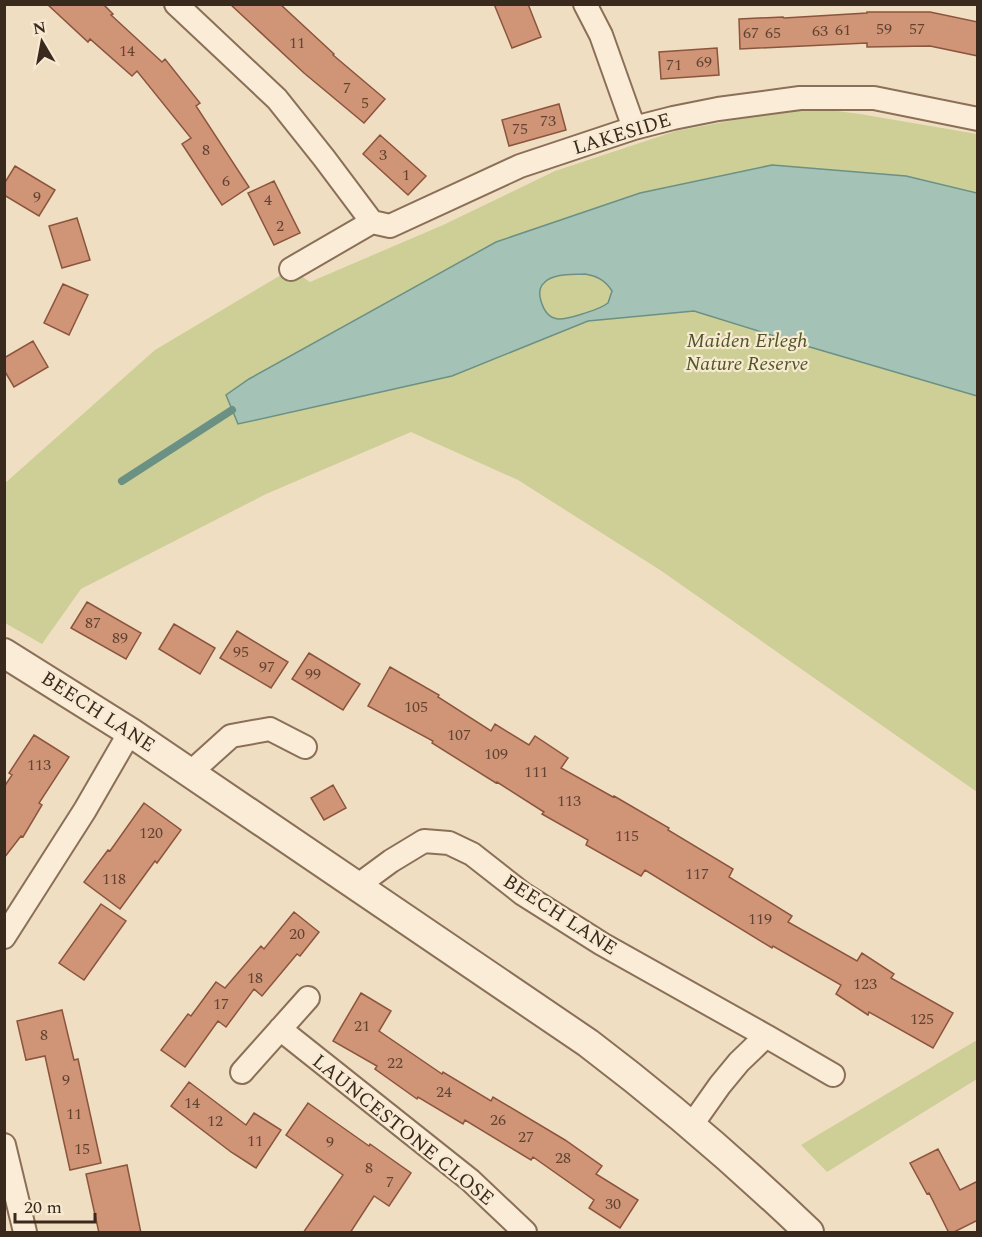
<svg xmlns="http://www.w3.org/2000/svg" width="982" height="1237" font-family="Spectral,serif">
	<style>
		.green { fill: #cdcf96 }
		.water { fill: #a5c2b7; stroke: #6b9184; stroke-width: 1.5; fill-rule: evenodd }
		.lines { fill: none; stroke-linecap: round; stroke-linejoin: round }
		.stream { stroke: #6b9184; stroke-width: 8 }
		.building { fill: #d09476; stroke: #8b553d; stroke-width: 1.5 }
		.minor-casing { stroke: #8b6f58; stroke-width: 26 }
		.tertiary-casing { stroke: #8b6f58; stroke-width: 32 }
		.minor { stroke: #faecd6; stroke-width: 22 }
		.tertiary { stroke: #faecd6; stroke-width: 28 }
		.labels { text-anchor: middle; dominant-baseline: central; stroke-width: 4.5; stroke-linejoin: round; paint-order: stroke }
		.number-label { font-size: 16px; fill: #604433 }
		.street-label { font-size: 20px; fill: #3a291d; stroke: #f7e9d2 }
		.park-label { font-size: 20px; font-style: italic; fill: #4f5723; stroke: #f7e9d2 }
	</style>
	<rect width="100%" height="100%" fill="#f0dec2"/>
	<path class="green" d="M814,108L860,114L977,134V792L660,570L518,480L411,432L266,494L81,589L42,644L5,623L4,484L155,350L291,269L310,282L443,225L555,171L676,131L756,116Z
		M977,1040V1079L827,1172L801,1145Z"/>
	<path class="water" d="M772,165L906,176L977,193V396L803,345L694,311L588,321L452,376L238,424L226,395L249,379L496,242L640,193ZM585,274C597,276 605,280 612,291L608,303C600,309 591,311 582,314C563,320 548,325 541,301C539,295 539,287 544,283C553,273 572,275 585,274Z"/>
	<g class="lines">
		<path class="stream" d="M122,481L232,410"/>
	</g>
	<path class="building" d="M47,4H103L113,14L111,15L162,62L165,59L200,103L196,106L249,187L222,205L182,144L191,138L137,71L132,76L90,39L88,42Z
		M230,4H280L334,54L333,55L385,99L364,123L304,73Z
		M494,4H528L541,37L512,48Z
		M867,12H930L978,22V56L930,46L867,47V43L740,49L739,19L783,17L784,18L867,13Z
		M717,48L719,75L661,79L659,52Z
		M559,104L566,130L509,146L502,120Z
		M380,135L426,176L408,195L363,154Z
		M15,166L55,190L39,216L4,195V184Z
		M274,181L300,233L274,245L248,193Z
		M77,218L90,260L62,268L49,226Z
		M63,284L88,295L69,335L44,323Z
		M33,341L48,367L14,387L4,370V358Z
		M87,602L141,633L126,659L71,628Z
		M174,624L215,648L200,674L159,649Z
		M237,631L288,662L271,688L220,658Z
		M309,653L360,684L343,710L292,679Z
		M390,667L439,695L438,697L491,731L495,724L529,745L535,736L568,758L561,768L613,797L614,796L669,828L668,830L733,869L729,877L792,916L788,922L857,961L862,953L894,974L891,978L953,1013L933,1048L869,1012L868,1015L836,994L841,985L773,946L772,948L645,870L641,876L586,845L588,840L542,814L544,812L497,782L496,783L432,743L433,741L368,706Z
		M34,735L69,757L39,803L42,805L23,837L21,836L4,858V787L12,775L9,773Z
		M333,785L346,808L324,820L311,798Z
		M144,803L181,830L157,863L155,861L120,909L84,882L108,850L110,851Z
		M101,904L126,921L84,980L59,963Z
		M294,912L319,932L300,956L297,954L262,996L254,989L226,1027L218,1021L185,1067L161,1050L188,1014L191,1016L216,982L225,988L261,946L264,949Z
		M361,993L391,1011L379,1031L442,1074L443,1072L491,1101L493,1097L565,1140L602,1166L596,1174L638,1200L620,1228L589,1208L594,1200L533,1157L531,1160L465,1120L463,1124L418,1097L417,1099L375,1069L377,1066L333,1041Z
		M62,1010L74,1060L78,1059L101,1163L70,1170L45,1056L26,1060L17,1021Z
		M189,1082L246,1125L254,1113L281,1130L256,1168L231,1152L171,1106Z
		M308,1103L369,1146L370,1144L411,1173L389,1206L374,1196L350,1233H303L343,1175L286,1135Z
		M938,1149L960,1190L978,1181V1220L952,1233H949L929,1193L927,1194L910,1163Z
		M127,1165L141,1233H99L86,1174Z"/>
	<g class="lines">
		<defs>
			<path id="minor" d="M176,4L277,99L324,158L372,222
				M585,4L601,35L634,128
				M291,269L372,222L390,226L520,166L634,128L673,118L718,109L800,98H874L978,119
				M190,773L231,736L270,729L305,747
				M357,886L391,861L424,841L449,843L472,854L523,894L602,944L766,1036L739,1062L720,1085L691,1126
				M4,937L85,810L130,732
				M280,1029L470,1180L525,1232
				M766,1036L833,1075
				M242,1072L308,998
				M4,1145L25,1232"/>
			<path id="tertiary" d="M4,653L130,732L588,1043C666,1102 739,1165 809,1232"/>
		</defs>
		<use href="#minor" class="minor-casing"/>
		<use href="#tertiary" class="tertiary-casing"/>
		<use href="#minor" class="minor"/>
		<use href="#tertiary" class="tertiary"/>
	</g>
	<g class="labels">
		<g class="number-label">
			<text x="884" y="29">59</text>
			<text x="917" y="29">57</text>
			<text x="843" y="30">61</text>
			<text x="820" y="31">63</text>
			<text x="751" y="33">67</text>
			<text x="773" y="33">65</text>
			<text x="297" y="43">11</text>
			<text x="127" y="51">14</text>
			<text x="704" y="62">69</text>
			<text x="674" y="65">71</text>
			<text x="347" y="88">7</text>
			<text x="365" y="103">5</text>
			<text x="548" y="121">73</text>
			<text x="520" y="129">75</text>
			<text x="206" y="150">8</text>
			<text x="383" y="155">3</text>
			<text x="406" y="175">1</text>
			<text x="226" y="181">6</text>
			<text x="37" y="197">9</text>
			<text x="268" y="200">4</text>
			<text x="280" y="226">2</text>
			<text x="93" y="623">87</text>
			<text x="120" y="638">89</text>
			<text x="241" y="652">95</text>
			<text x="267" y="667">97</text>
			<text x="313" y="674">99</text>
			<text x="416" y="707">105</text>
			<text x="459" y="735">107</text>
			<text x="496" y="754">109</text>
			<text x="39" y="765">113</text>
			<text x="536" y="772">111</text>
			<text x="569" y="801">113</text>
			<text x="151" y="833">120</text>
			<text x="627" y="836">115</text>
			<text x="697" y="874">117</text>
			<text x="114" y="879">118</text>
			<text x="760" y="919">119</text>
			<text x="297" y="934">20</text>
			<text x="255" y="978">18</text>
			<text x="865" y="984">123</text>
			<text x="221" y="1004">17</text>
			<text x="922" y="1019">125</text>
			<text x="362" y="1026">21</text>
			<text x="44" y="1035">8</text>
			<text x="395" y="1063">22</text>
			<text x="66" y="1080">9</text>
			<text x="444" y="1092">24</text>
			<text x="192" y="1103">14</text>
			<text x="74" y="1114">11</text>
			<text x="498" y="1120">26</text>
			<text x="215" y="1121">12</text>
			<text x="526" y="1137">27</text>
			<text x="255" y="1141">11</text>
			<text x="330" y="1142">9</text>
			<text x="82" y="1149">15</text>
			<text x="563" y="1158">28</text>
			<text x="369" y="1168">8</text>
			<text x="390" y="1182">7</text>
			<text x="613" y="1204">30</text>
		</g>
		<g class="street-label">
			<text transform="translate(622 134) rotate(-17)">LAKESIDE</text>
			<text transform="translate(98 712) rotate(33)">BEECH LANE</text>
			<text transform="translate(560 915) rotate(33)">BEECH LANE</text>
			<text transform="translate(403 1130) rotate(39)">LAUNCESTONE CLOSE</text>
		</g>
		<g class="park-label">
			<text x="747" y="341">Maiden Erlegh<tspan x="747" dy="23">Nature Reserve</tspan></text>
		</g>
	</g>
	<rect width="982" height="1237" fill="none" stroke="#3a291d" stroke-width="12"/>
	<g transform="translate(42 42) rotate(350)" stroke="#f7e9d2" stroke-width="4.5" paint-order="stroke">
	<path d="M0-4.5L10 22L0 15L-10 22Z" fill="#3a291d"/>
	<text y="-9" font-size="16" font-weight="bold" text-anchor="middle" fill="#3a291d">N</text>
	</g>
	<path d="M15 1213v9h80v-9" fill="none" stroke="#3a291d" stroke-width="3"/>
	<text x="24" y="1213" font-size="18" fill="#3a291d" stroke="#f7e9d2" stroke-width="4.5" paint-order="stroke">20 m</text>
</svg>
